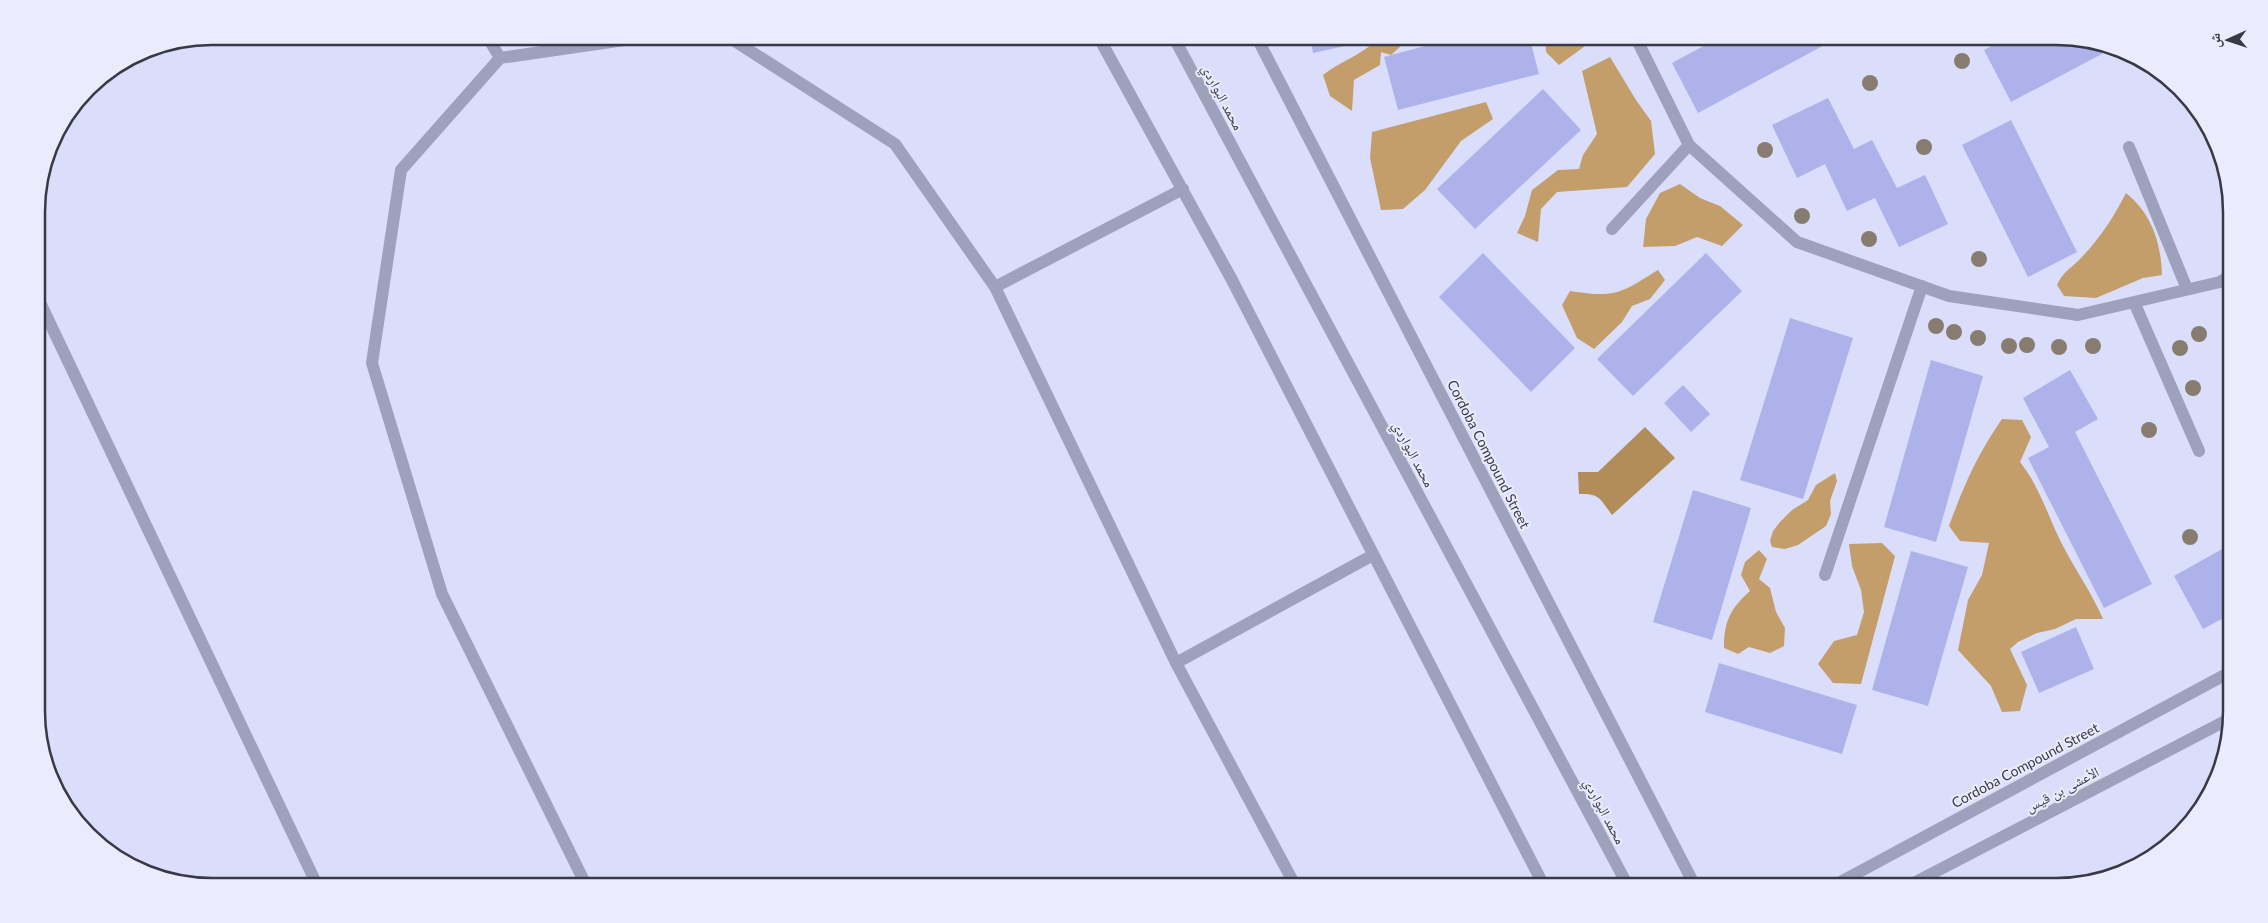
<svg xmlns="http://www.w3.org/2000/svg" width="2268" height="923" font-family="Lato,'Noto Naskh Arabic',sans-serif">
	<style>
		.forest { fill: #c39e6b }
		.water { fill: #b28d5a }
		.building { fill: #adb2eb }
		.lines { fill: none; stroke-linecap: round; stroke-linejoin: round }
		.lane { stroke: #9ea1bb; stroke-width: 12 }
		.street { stroke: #9ea1bb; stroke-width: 12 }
		.tree { fill: #887c71 }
		.labels { text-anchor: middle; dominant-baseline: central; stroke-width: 4; stroke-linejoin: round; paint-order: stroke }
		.street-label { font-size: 14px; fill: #383945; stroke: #eaecfe }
		.rim { fill: none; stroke: #383945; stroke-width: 2.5 }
	</style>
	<rect width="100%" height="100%" fill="#dadefb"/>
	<path class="forest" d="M1377,36H1412L1391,55L1381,52L1380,65L1354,80L1352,111L1330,96L1323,75C1341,61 1361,55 1377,40Z
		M1545,36H1591L1592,41L1559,65L1546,52Z
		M1610,57L1636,100L1651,121L1655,154L1627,187L1557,192L1541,209L1538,242L1517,233L1525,216L1532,190L1558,170L1579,169L1583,155L1597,134L1582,71Z
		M1486,102L1493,119L1461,141L1425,190L1403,209L1381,210L1370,158L1372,132Z
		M1680,184L1700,198L1720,206L1743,225L1722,246L1697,237L1675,246L1643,247L1646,219L1660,193Z
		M2126,193C2152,214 2161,243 2162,275L2143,278L2096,298L2064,296L2057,285C2064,271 2069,270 2079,260C2099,240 2114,217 2126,193Z
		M1658,270L1665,280L1650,299L1632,306L1622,322L1594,349L1577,338L1562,305L1570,291C1616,298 1619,294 1658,270Z
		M2002,419L2022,420L2031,437L2020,462C2040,487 2048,517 2062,544C2075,570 2091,591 2103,619H2076L2055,629L2037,633L2018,642L2010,649L2027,685L2020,711L2002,712L1991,686L1958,650L1968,600L1982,575L1989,543L1960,541L1949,526C1964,485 1977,455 2002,419Z
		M1835,473L1837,481L1830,501L1831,514L1826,526L1798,545L1785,549L1772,547L1770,541L1773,531L1780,522L1792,510L1808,500L1816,485Z
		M1882,543L1895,556L1861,684L1833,683L1818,664L1834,641L1857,635L1864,612L1861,590L1852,566L1849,544Z
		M1759,550L1767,559L1759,579L1770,588L1776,612L1785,628L1784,646L1770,653L1749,647L1738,654L1724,648C1724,621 1730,609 1750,591L1741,575L1745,562Z"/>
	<path class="water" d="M1645,427L1675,458L1612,515C1600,499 1600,493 1579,494L1578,472H1598Z"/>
	<path class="building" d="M1310,36H1367L1368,41L1313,53Z
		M1462,36H1529L1539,74L1398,110L1384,57Z
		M1722,36H1841L1698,113L1672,63Z
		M2010,36H2056L2115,47L2011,102L1984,50Z
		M1543,89L1581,130L1475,229L1437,189Z
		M1828,98L1854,149L1872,140L1897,188L1925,175L1948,224L1899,247L1875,198L1847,211L1825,164L1797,178L1772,125Z
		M2011,120L2077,252L2028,277L1962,145Z
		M1483,253L1575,348L1531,392L1439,297Z
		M1706,253L1742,291L1633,396L1597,359Z
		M1790,318L1853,338L1803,499L1740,480Z
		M1931,360L1983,376L1936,542L1884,527Z
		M2070,370L2098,419L2075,432L2152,584L2104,608L2028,458L2049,447L2023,398Z
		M1683,385L1710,414L1691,432L1664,403Z
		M1693,490L1751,508L1712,640L1653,622Z
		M2231,544V614L2203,629L2174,576Z
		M1911,551L1968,567L1928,706L1872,690Z
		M2076,627L2094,669L2039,693L2021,652Z
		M1719,663L1857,705L1842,754L1705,712Z"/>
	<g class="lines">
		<path class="lane" d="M1256,36L1695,886
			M1635,36L1689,145L1797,242L1949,296L2078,315L2220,282L2230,276
			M2129,147L2187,289
			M1612,229L1689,145
			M2134,302L2199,451
			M1825,575L1922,286
			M1833,886L2232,671"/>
		<path class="street" d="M487,36L500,58
			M727,36L895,144L995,287L1176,663L1296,887
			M1098,36L1232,280L1544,886
			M1173,36L1628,886
			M995,287L1183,189
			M37,296L318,887
			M1176,663L1373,555
			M1908,886L2231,718
			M587,887L442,594L372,363L401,170L500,58L652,36"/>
	</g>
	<g class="tree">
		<circle cx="1962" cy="61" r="8"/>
		<circle cx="1870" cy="83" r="8"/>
		<circle cx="1924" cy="147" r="8"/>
		<circle cx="1765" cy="150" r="8"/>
		<circle cx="1802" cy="216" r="8"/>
		<circle cx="1869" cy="239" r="8"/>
		<circle cx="1979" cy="259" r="8"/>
		<circle cx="1936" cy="326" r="8"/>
		<circle cx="1954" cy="332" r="8"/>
		<circle cx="2199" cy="334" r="8"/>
		<circle cx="1978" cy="338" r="8"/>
		<circle cx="2027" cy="345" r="8"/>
		<circle cx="2009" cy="346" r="8"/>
		<circle cx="2093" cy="346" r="8"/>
		<circle cx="2059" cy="347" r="8"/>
		<circle cx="2180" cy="348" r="8"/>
		<circle cx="2193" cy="388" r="8"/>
		<circle cx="2149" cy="430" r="8"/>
		<circle cx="2190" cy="537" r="8"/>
	</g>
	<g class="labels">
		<g class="street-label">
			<text transform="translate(1223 97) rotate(62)">محمد البواردي</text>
			<text transform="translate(1414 454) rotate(62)">محمد البواردي</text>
			<text transform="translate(1489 454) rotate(63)">Cordoba Compound Street</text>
			<text transform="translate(2025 765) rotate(-28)">Cordoba Compound Street</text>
			<text transform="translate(2062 789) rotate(-28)">الأعشى بن قيس</text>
			<text transform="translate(1605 811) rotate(62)">محمد البواردي</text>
		</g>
	</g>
	<path d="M0 0H2268V923H0ZM212 45H2056A167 167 0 0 1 2223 212V711A167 167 0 0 1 2056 878H212A167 167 0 0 1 45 711V212A167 167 0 0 1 212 45Z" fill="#eaecfe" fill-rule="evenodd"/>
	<path class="rim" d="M212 45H2056A167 167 0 0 1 2223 212V711A167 167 0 0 1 2056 878H212A167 167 0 0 1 45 711V212A167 167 0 0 1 212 45Z"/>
	<g transform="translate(2228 40) rotate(267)" stroke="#eaecfe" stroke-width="4" paint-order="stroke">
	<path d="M0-4L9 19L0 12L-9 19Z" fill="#383945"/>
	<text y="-8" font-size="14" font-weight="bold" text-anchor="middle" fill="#383945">ش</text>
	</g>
</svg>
